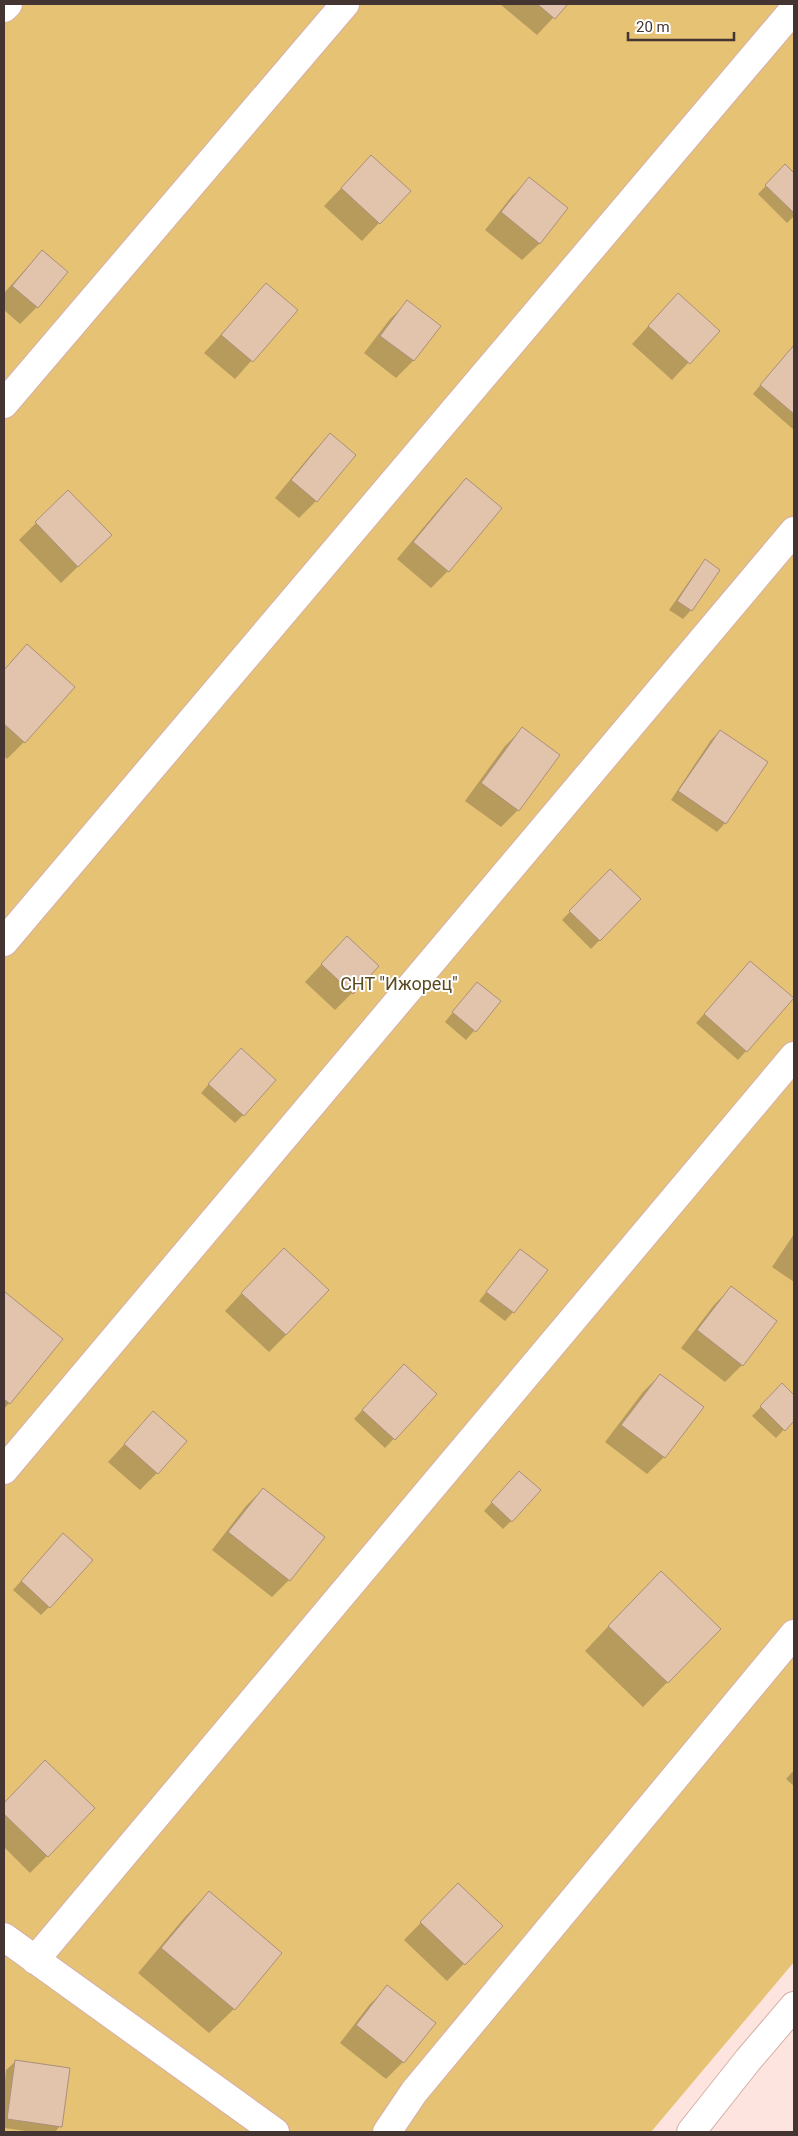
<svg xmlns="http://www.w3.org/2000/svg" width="798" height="2136" font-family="Roboto,sans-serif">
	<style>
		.green { fill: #e5c274 }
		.shadow { fill: #0003 }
		.building { fill: #e2c3ac; stroke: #ac8f79 }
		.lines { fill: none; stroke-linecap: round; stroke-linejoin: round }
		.minor-casing { stroke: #d6afa7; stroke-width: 30 }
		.minor { stroke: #fff; stroke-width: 28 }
		.labels { text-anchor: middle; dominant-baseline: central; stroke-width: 4; stroke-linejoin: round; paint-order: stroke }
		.park-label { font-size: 18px; fill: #5b4920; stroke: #fff }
	</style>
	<rect width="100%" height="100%" fill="#fde4df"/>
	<path class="green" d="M4,4H794V1962L651,2132H4Z"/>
	<path class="shadow" d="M500,4H566L537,35Z
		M371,157L409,191L362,241L324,206Z
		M785,166L794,175V216L787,223L758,194Z
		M530,179L540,243L522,260L485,230L512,196Z
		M42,251L37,307L20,324L4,310V293Z
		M266,285L296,311L235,379L204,353Z
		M408,302L440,326L413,361L396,378L364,353L390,319Z
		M661,312L718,331L672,380L632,344Z
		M794,345V430L753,394Z
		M330,435L316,501L299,518L275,498L313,452Z
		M466,480L500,509L448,571L431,588L397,559L449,497Z
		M36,523L93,552L61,583L19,540Z
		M705,561L691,610L683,619L669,610L697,570Z
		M27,646L24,742L7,759L4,756V670Z
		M522,729L518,810L501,827L465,801L505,746Z
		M720,731L725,823L717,832L671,800L711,740Z
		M610,870L640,899L591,949L562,920Z
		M330,955L352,993L335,1010L305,982Z
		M750,962L746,1051L738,1060L696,1023Z
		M469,992L499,1002L466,1040L445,1022Z
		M232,1058L243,1115L235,1123L201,1093Z
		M794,1234V1282L772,1267Z
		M520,1250L513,1312L505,1321L479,1301Z
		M267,1266L286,1335L269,1352L225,1311Z
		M731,1288L742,1365L725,1382L681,1348L714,1305Z
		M6,1294L9,1403L4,1409V1296Z
		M396,1374L436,1394L385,1448L354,1419Z
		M660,1375L664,1457L647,1474L605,1442L643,1392Z
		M782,1385L794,1397V1419L776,1438L752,1416Z
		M153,1413L157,1473L140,1490L108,1462Z
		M511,1481V1521L503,1529L484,1511Z
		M263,1489L289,1580L272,1597L212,1550L246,1506Z
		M55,1543L49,1607L41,1615L13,1590Z
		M636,1597L719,1629L643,1707L585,1651Z
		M794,1770V1786L786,1779Z
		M28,1779L47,1856L30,1873L4,1847V1805Z
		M209,1892L281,1953L234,2009L209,2033L138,1973L185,1917Z
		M441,1902L501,1926L447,1981L404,1940Z
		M388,1987L403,2062L386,2079L340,2043L370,2004Z
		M15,2062L60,2126L55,2132H33L4,2128V2091L6,2070Z"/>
	<path class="building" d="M537,4H568L555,19Z
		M371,155L411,191L380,224L341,188Z
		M785,164L794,173V213L765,185Z
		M529,177L568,208L540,244L501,212Z
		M42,250L68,272L38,308L12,286Z
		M266,283L298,310L253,362L221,335Z
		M678,293L720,331L690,364L648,326Z
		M407,300L441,326L414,361L380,336Z
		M794,345V414L760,385Z
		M330,433L356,455L317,502L291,480Z
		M466,478L502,508L449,572L413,542Z
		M68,490L112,535L78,567L35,522Z
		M705,559L720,570L692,611L677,601Z
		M27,644L75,687L25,743L4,724V670Z
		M522,727L560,755L519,811L481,783Z
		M720,730L768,762L726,824L678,791Z
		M610,869L641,899L600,941L569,911Z
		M347,936L379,966L353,994L321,964Z
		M750,961L794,998L747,1052L704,1014Z
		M477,982L501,1001L476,1032L452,1012Z
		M241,1048L276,1080L244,1116L208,1084Z
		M284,1248L329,1290L286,1335L241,1293Z
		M520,1249L548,1270L514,1313L486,1292Z
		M731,1286L777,1321L743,1366L697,1330Z
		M5,1292L63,1339L10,1404L4,1399V1295Z
		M404,1364L437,1394L395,1440L362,1410Z
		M660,1374L704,1407L665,1458L621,1425Z
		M782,1383L794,1395V1421L785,1431L760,1406Z
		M153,1411L187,1441L158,1474L124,1444Z
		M519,1471L541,1490L512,1522L491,1502Z
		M263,1488L325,1537L290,1581L228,1532Z
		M63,1533L93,1560L50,1608L21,1581Z
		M661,1571L721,1629L668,1683L608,1626Z
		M45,1760L95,1808L48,1857L4,1814V1803Z
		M458,1883L503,1926L465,1965L420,1922Z
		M209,1891L282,1953L235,2010L161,1948Z
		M387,1985L436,2023L404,2063L356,2025Z
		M15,2060L70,2068L62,2127L7,2119Z"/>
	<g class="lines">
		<defs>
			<path id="minor" d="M4,8L8,4
				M4,404L345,4
				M4,942L794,9
				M4,1470L794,531
				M4,1937L275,2132
				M35,1960L794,1056
				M387,2132L414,2092L794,1634
				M691,2132L748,2060L794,2006"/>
		</defs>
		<use href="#minor" class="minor-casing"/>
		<use href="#minor" class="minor"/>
	</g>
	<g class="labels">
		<g class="park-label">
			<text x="399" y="983">СНТ "Ижорец"</text>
		</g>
	</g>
	<rect width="798" height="2136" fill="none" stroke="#453532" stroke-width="10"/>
	<path d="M628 32v8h106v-8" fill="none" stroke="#453532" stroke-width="2.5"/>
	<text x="636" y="32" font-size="15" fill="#453532" stroke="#ffffff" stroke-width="4" paint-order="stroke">20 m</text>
</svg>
